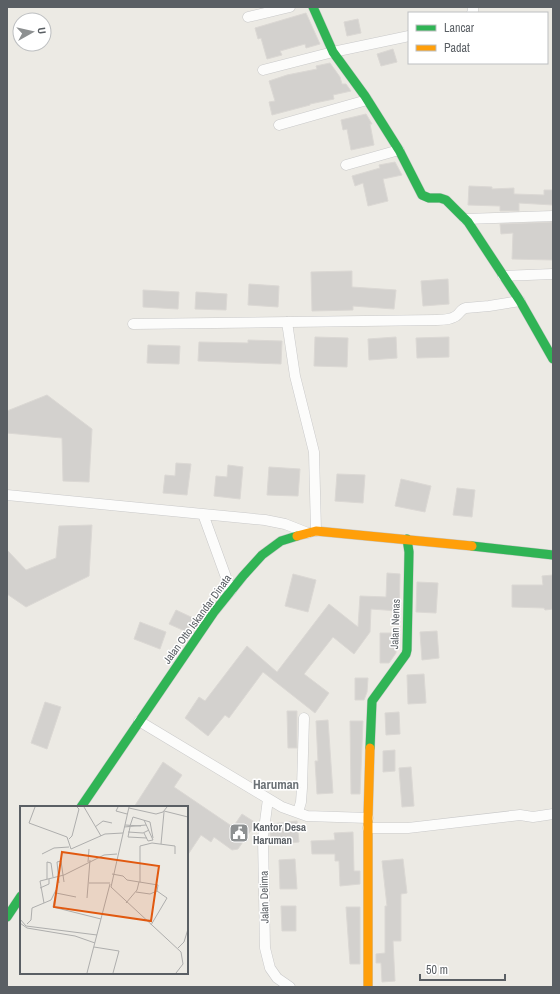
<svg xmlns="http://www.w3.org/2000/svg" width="560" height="994" font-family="'Archivo Narrow',sans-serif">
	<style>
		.building { fill: #d3d1ce; stroke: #dbd8d4 }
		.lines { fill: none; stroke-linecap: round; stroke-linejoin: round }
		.street-casing { stroke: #c9c9c9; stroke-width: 11 }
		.fast-casing { stroke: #c7c8c6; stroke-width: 10 }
		.slow-casing { stroke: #c7c8c6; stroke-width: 10 }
		.street { stroke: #fcfcfb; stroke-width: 10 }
		.fast { stroke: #30b455; stroke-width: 9 }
		.slow { stroke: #ff9f0a; stroke-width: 9 }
		.labels { text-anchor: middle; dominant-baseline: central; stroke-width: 3; stroke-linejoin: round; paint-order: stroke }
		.street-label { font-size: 11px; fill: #5a5f64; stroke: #fff }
		.poi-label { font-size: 11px; font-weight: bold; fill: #5a5f64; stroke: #fff; text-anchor: start }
		.quarter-label { font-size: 13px; font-weight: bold; fill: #6b7176; stroke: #fff }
		.inset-road { fill: none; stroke: #aeaead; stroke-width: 1 }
		.view { fill: #e15910; fill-opacity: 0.15; stroke: #e15910; stroke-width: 2 }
		.inset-edge { fill: none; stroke: #5a5f64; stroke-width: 2 }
	</style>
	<rect width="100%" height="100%" fill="#eceae4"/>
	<path class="building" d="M306,13L320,44L306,48L305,44L280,51L282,55L267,59L261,38L258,39L255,28Z
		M358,19L361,33L347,36L344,22Z
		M393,49L397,62L381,66L377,54Z
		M330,63L340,77L342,84H346L351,91L333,95L334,99L310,104V105L272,115L269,102L275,101L269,81L287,75L317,69L316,66Z
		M366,114L372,124H370L374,145L351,150L347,129L343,130L341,120Z
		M395,162L402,175L383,179L388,201L368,206L363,183L355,186L352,176L380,168L379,165Z
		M469,186L492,187V189L514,188V194L544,195V190H553V205L519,203V211H500V206L468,205Z
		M553,222V260L512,259L513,233L501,234L500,224Z
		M352,271V287L396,290L394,309L353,306V310L312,311L311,272Z
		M448,279L449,304L423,306L421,281Z
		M249,284L279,286L278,307L248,305Z
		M143,290L179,292L178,309L143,307Z
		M196,292L227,294L226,310L195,309Z
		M315,337L348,338L347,367L314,366Z
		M396,337L397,358L369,360L368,339Z
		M449,337V357L417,358L416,338Z
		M248,340L282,341L281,364L198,361L199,342L248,343Z
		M148,345L180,346L179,364L147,363Z
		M47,395L92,429L89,482L63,481L62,438L7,433V411Z
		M176,463L191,464L187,495L163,493L165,475L175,476Z
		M228,465L243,467L240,499L214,496L216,476L227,477Z
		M269,467L300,469L298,496L267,495Z
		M337,474L365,475L363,503L335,501Z
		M401,479L431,486L425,512L395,506Z
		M457,488L475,490L472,517L453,515Z
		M92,525L89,576L26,607L7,594V550L26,570L56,558L59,526Z
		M387,573L400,574L399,611L371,609L370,632L354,654L333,637L304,674L329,693L315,713L263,672L229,718L225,715L208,736L185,718L199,697L205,701L247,646L277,672L329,604L358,627L360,596L386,597Z
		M293,574L316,580L308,612L285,606Z
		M553,575V609L545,610L544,608L512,607V585H543L542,576Z
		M417,582L438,583L436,613L416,612Z
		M176,610L193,618L187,632L169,624Z
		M140,622L166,632L160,649L134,639Z
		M437,631L439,658L422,660L420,632Z
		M380,633H396V653L389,663H380Z
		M424,674L426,703L408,704L407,675Z
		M355,678H368L367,692L364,700H355Z
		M45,702L61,707L47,749L31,743Z
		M287,711H297V748H288Z
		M399,712L400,734L386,735L385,713Z
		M328,720L333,793L317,794L315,761H318L316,721Z
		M350,721H363L360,794H351Z
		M395,750V771L383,772V751Z
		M163,762L182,775L174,787L233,827L242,814L256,823L238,849L232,850L214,837L211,842L201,835L187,856V807H134Z
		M411,767L414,806L402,807L399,768Z
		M297,821L299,842L271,845L270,833L271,824Z
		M353,832L354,871H360V884L340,886L339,861H335V854H312L311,841L335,840L334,833Z
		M295,859L297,889H280L279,860Z
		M403,859L407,893L401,894V941H393L395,981L382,982L381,963H376V954L385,953V906H387L382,861Z
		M281,906H296V931H282Z
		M346,907H360V964H350Z"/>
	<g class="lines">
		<defs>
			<path id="street" d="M472,13L473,11V7
				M248,17L290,7
				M263,70L333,52L409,36
				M279,125L367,100
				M346,165L399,150
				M465,219L553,216
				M503,276L553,274
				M287,322L295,376L314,452L316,531
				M133,324L437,320C443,320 450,320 456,316C460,313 461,309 466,308L489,306L520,301
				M7,495L265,520L285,524L308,533
				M203,514L231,591
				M139,721L282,807L307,816L368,818
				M268,799L263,837L265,948L270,968L277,978L290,987
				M298,812L301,802L302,788L304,718
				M368,828H408L520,815L533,817L553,814"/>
			<path id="fast" d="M313,7L333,52L365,96L399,150L422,195L429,198H440L446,200L468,222L520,301L553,359
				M472,546L553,555
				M370,748L372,701L406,654L407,650L409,552L407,539
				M81,807L214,612L243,576L262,555L281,541L297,536
				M7,917L21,896"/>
			<path id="slow" d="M297,536L316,531L472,546
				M368,987V818L370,748"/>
		</defs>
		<use href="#street" class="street-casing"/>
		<use href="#fast" class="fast-casing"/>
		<use href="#slow" class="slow-casing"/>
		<use href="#street" class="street"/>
		<use href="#fast" class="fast"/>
		<use href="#slow" class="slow"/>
	</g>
	<defs>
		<symbol id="civic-square" viewBox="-11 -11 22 22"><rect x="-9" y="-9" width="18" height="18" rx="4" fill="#8d9091" stroke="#fff"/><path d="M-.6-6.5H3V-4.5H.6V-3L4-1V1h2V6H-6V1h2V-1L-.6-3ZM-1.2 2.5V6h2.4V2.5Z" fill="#fff"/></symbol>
	</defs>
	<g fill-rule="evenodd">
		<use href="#civic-square" x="228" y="822" width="22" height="22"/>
	</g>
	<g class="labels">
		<g class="street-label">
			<text transform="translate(197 619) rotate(-54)">Jalan Otto Iskandar Dinata</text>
			<text transform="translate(395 624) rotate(-88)">Jalan Nenas</text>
			<text transform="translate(264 897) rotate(-91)">Jalan Delima</text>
		</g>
		<g class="poi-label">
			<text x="253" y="827">Kantor Desa<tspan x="253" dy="13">Haruman</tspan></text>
		</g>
		<g class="quarter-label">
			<text x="276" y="784">Haruman</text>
		</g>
	</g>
	<g transform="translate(20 806)">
		<rect width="168" height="168" fill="#eceae4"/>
		<path class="inset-road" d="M15,1L9,17L47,31L51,43L85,28L103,27M64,1L81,30M98,1L96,5L107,8M109,1L91,81L161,146L163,158L156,167M109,2L136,8L143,6L147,1M144,5L168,11M124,14L133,34L128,35L124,27M105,19L121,20M110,20L113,11L130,16L133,32M75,21L83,15L92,17M104,21L126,19M110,21L108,31L127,32M108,26L123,27L129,24M49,33L52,30L59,3L57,1M141,38L144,6M22,48L34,42L49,41M68,56L69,43M92,68L103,70L107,74L138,79L137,85M27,73V56L31,57L33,71M120,76V40L132,37L155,40V48M39,77L37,56L41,55L44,76M69,77H90M20,82L29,78V73M116,86L130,88L137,85M56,91L36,87L33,101L81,113M67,92L70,54M24,97L31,94L36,84M106,97L117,84L119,76M0,113L6,120L77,129M0,117L7,122L55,130L75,137M7,118L11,114L12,102L24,97L20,75L44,69L84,49L97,48M131,119L147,92L137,85M74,141L99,145L93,167M158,142L164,136L168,123M67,167L90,78"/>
		<path class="view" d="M42,46L139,60L131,115L34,101Z"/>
		<rect width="168" height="168" class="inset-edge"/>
	</g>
	<rect width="560" height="994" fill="none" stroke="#5a5f64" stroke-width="16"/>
	<rect x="408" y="12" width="140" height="52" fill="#ffffff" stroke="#bdbfc1"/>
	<rect x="416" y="25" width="20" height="6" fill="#30b455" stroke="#bdbfc1"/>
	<text x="444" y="32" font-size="12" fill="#5a5f64">Lancar</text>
	<rect x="416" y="45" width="20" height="6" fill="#ff9f0a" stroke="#bdbfc1"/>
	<text x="444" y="52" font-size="12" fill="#5a5f64">Padat</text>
	<g transform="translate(32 32) rotate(82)"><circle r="19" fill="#ffffff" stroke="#bdbfc1"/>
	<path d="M0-3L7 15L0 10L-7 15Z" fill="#8d9091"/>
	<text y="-6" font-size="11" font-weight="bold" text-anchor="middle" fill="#5a5f64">U</text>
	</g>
	<path d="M420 974v6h85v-6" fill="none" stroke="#5a5f64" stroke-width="2"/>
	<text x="426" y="974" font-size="12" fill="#5a5f64" stroke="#ffffff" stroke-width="3" paint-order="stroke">50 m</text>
</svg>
